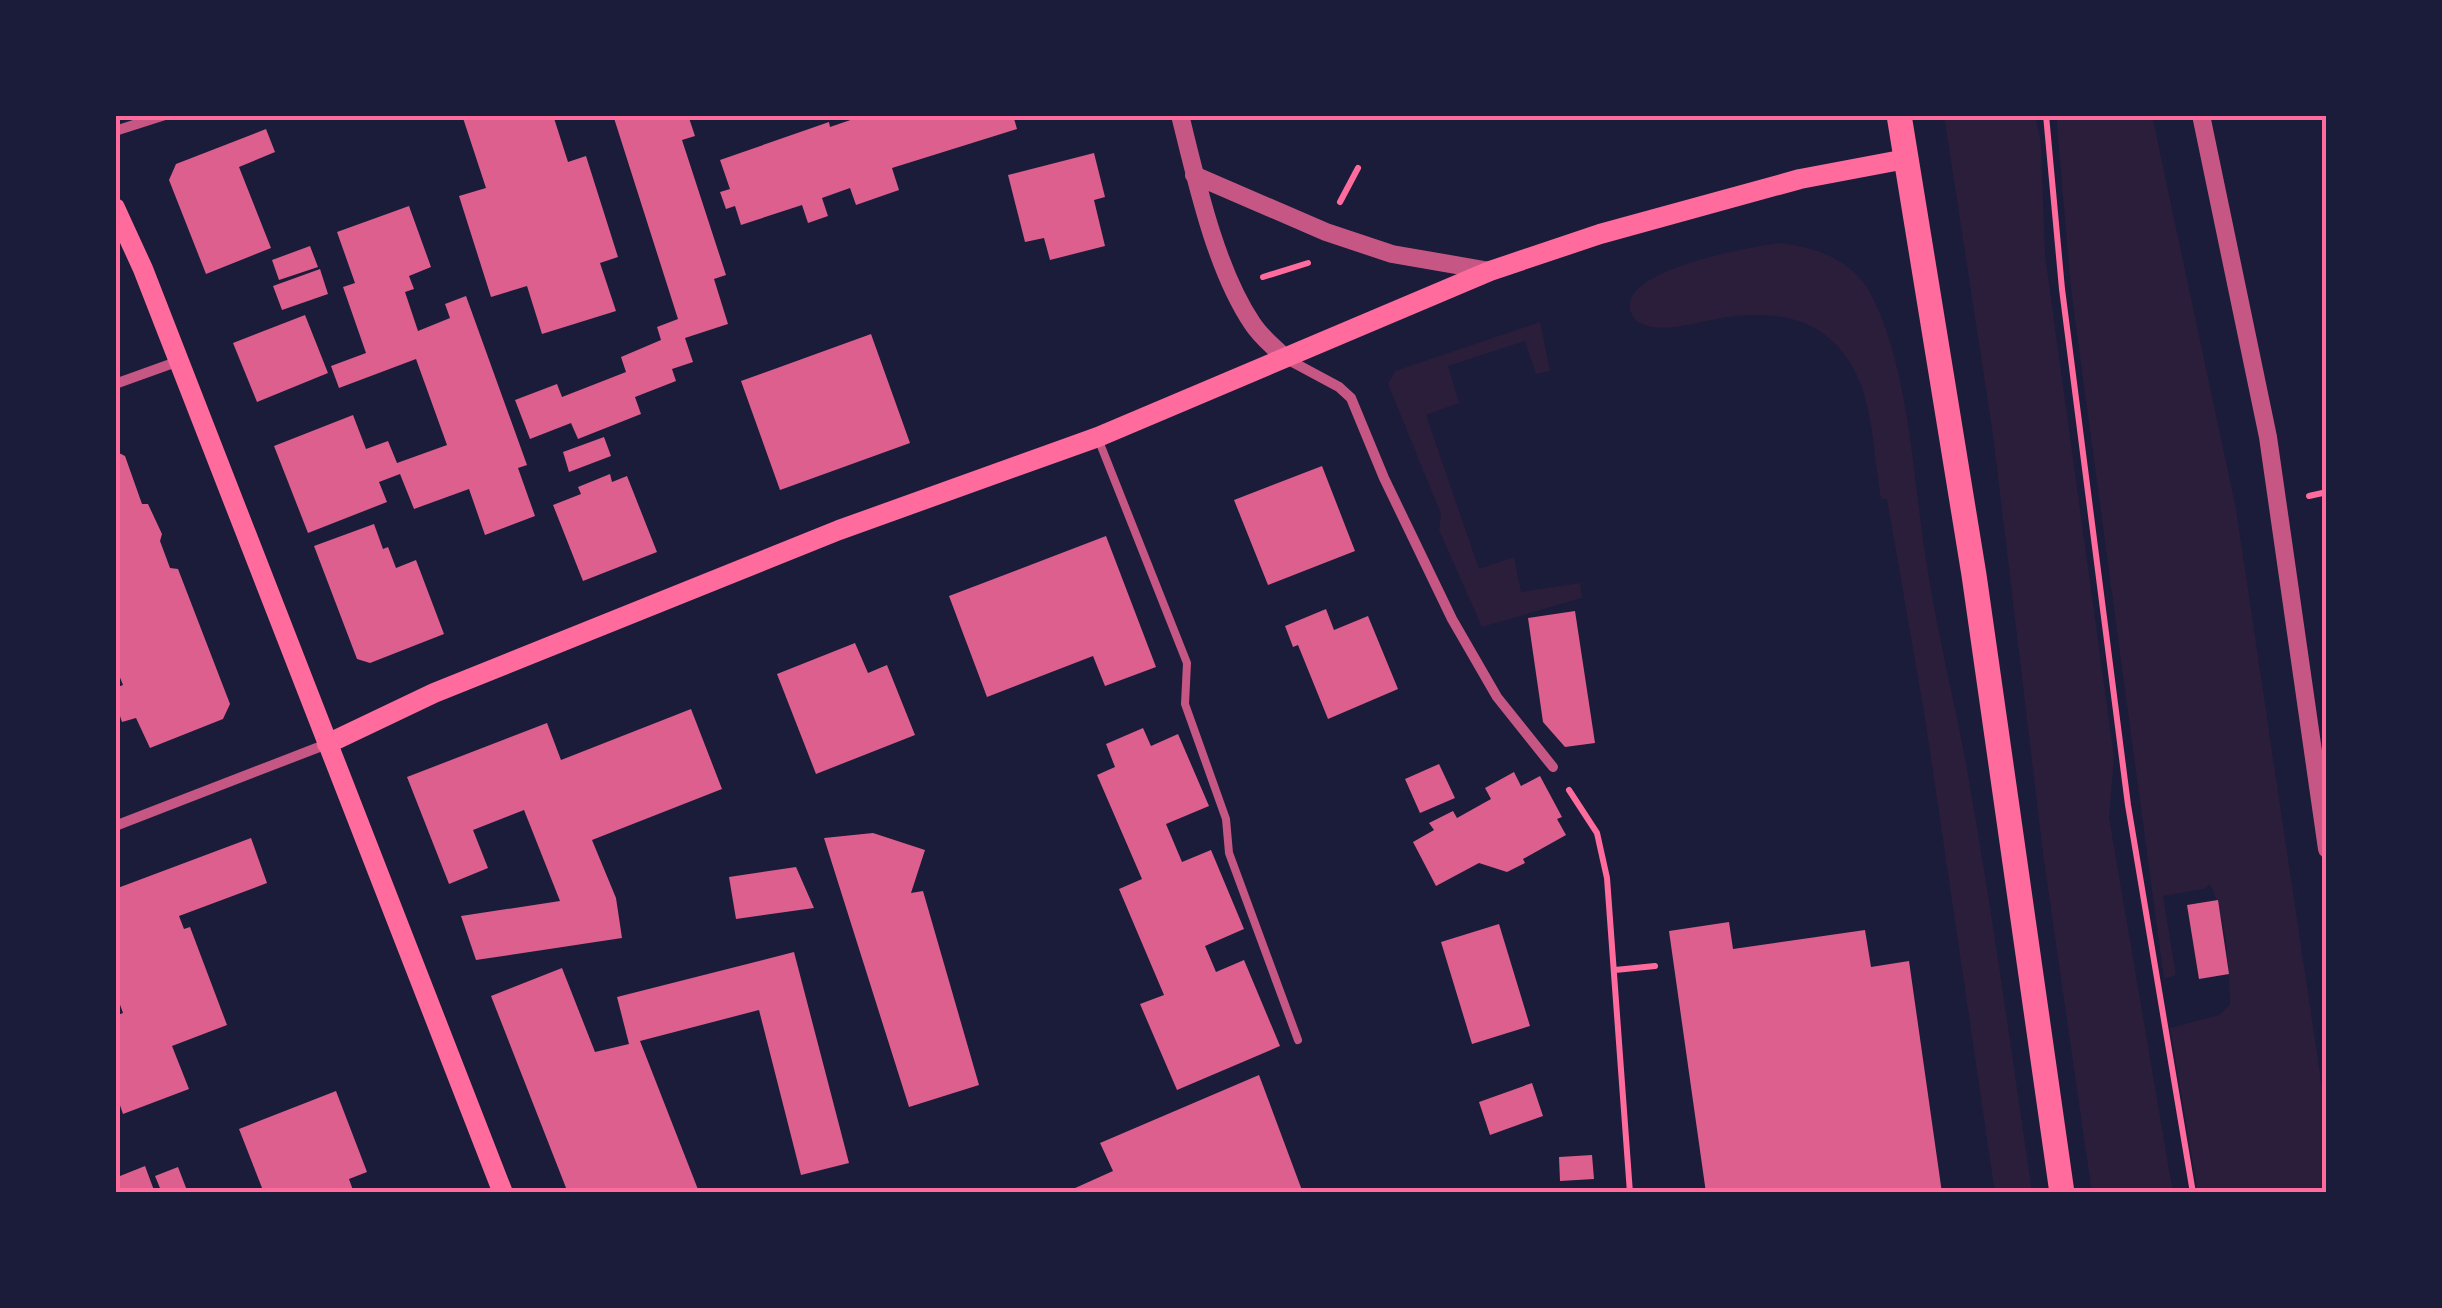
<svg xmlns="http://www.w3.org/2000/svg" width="2442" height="1308" font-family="Barlow,sans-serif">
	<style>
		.green { fill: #2a1e3b }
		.building { fill: #dd5f8e }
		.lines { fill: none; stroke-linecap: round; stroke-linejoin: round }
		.path { stroke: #ff6b9d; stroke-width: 6 }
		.service { stroke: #c65784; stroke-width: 8 }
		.minor { stroke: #c65784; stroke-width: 10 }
		.tertiary { stroke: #c65784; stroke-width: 18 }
		.secondary { stroke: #ff6b9d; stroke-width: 20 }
		.primary { stroke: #ff6b9d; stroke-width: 25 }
		.neatline { fill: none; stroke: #ff6b9d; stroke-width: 4 }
	</style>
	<rect width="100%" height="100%" fill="#1b1b3a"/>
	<path class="green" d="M1944,115H2035L2041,143L2045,255L2114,757L2109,817L2173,1193H2092L2044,861L1993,435Z
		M2056,115H2152L2236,509L2327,1121V1193H2198L2170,1028L2219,1015L2230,1005C2229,965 2227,920 2210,884L2204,889L2163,896L2176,975L2164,979L2071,289Z
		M1780,243C1819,248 1854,260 1873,298C1911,376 1913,486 1928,572C1938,634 1953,696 1965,758C1991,902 2011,1048 2032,1193H1995L1926,724L1887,499H1881C1875,464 1873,417 1861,385C1835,319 1780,307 1716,319C1694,323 1662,334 1640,323C1633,319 1629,312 1630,304C1632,268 1749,247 1780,243Z
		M1540,322L1550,371L1536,374L1525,341L1448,366L1459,403L1426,415L1479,569L1514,557L1521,592L1580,583L1582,598L1482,627L1439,530L1441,514L1388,384L1395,371Z"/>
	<path class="building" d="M462,115H553L568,162L586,156L618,257L600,263L616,311L542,334L527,286L491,297L459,196L486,188Z
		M613,115H688L695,136L682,140L726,275L714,279L728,324L685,338L693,362L672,369L676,381L635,397L641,414L578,439L571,423L530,439L515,400L557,384L562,397L626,372L621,357L661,340L657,327L678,319Z
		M865,115H1013L1017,129L892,168L899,190L856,205L850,188L822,198L828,216L808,223L802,205L741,225L735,206L726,209L720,192L730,189L720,160L829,122L830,127Z
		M266,129L275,152L239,167L271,248L206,274L169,180L176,164Z
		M1094,153L1105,197L1094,200L1105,246L1050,260L1044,238L1025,242L1008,175Z
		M409,206L431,267L409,276L414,289L405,292L418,331L450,318L445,304L466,296L527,465L518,468L535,516L485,535L469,489L414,509L400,474L379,482L387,502L308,533L274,446L353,415L366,449L388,441L397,463L447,445L416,359L339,388L331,366L366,353L343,287L355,283L337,232Z
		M310,246L318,267L279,280L272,260Z
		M320,269L328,294L282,310L273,286Z
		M305,315L328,373L257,402L233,343Z
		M871,334L910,443L780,490L741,381Z
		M604,437L611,456L569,472L563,452Z
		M115,451L125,456L142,504H148L162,534L160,541L170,568L178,569L230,704L223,719L150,748L136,718L122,722L115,701V688L123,685L115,665Z
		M1322,466L1355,551L1268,585L1234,500Z
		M610,474L612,482L627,476L657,552L583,581L553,505L581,494L578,487Z
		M374,524L383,549L388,547L396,568L416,560L444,634L370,663L357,659L314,546Z
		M1106,536L1156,667L1105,686L1093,656L987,697L949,596Z
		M1326,609L1334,630L1368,616L1398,689L1328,719L1298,645L1293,647L1285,626Z
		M1575,611L1595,743L1565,747L1543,722L1528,618Z
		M855,643L868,673L887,665L915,735L816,774L777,674Z
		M691,709L722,789L592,840L616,898L622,938L476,960L461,916L560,901L524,810L473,830L488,868L449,884L407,777L547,723L561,760Z
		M1143,728L1151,746L1178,734L1209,806L1166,824L1182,862L1211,850L1244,929L1205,946L1216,972L1244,960L1280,1046L1177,1090L1140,1004L1164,995L1119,889L1142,879L1097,775L1115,767L1106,744Z
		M1439,764L1455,798L1420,813L1405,779Z
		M1514,772L1521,786L1540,776L1562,817L1557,819L1566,835L1523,859L1525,863L1507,872L1479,863L1436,886L1413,842L1434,830L1429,823L1453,811L1457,818L1491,799L1485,788Z
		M873,833L925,850L911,893L923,891L979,1085L909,1107L824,838Z
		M251,838L267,883L179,916L184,929L190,927L227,1025L172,1046L189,1089L123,1114L115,1091V1068L119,1066L115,1055V1016L123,1013L115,991V889Z
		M796,867L814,908L736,919L729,877Z
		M2218,900L2229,974L2199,979L2187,905Z
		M1729,922L1733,949L1865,930L1871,967L1909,961L1942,1193H1706L1669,931Z
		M1499,924L1530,1026L1472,1044L1441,942Z
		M794,952L849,1163L801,1175L759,1010L640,1041L699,1192L568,1193L491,996L562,968L595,1052L629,1044L617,997Z
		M1259,1075L1303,1193H1064L1113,1171L1100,1143Z
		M1532,1083L1543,1116L1490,1135L1479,1102Z
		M336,1091L367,1172L349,1179L354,1193H264L239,1129Z
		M1592,1155L1594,1179L1560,1181L1559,1157Z
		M145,1166L155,1193H121L115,1178Z
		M178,1167L188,1193H162L155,1176Z"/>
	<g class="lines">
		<path class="path" d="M2046,115L2062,289L2128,805L2193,1193
			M1340,202L1358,168
			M1263,277L1308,263
			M2309,496L2327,492
			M1569,790L1597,833L1607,878L1630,1193
			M1615,970L1655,966"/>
		<path class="service" d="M1099,441L1187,663L1185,704L1226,819L1229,853L1298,1040"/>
		<path class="minor" d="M115,131L165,115
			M1285,358L1339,387L1351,398L1384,478L1452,619L1497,697L1553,767
			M115,384L179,361
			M115,826L327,744"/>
		<path class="tertiary" d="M1180,115C1196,179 1215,268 1252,323C1260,336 1273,346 1284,357
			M2201,115L2268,437L2327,849
			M1194,175L1326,232L1392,254L1490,271"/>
		<path class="secondary" d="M115,208L143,269L503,1193
			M327,744L434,693L839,530L1098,437L1490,271L1600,234L1800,179L1906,159"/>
		<path class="primary" d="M1899,115L1974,575L2062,1193"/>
	</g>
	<rect width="2442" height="1308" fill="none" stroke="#1b1b3a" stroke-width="235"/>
	<rect x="118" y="118" width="2206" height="1072" class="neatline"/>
</svg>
